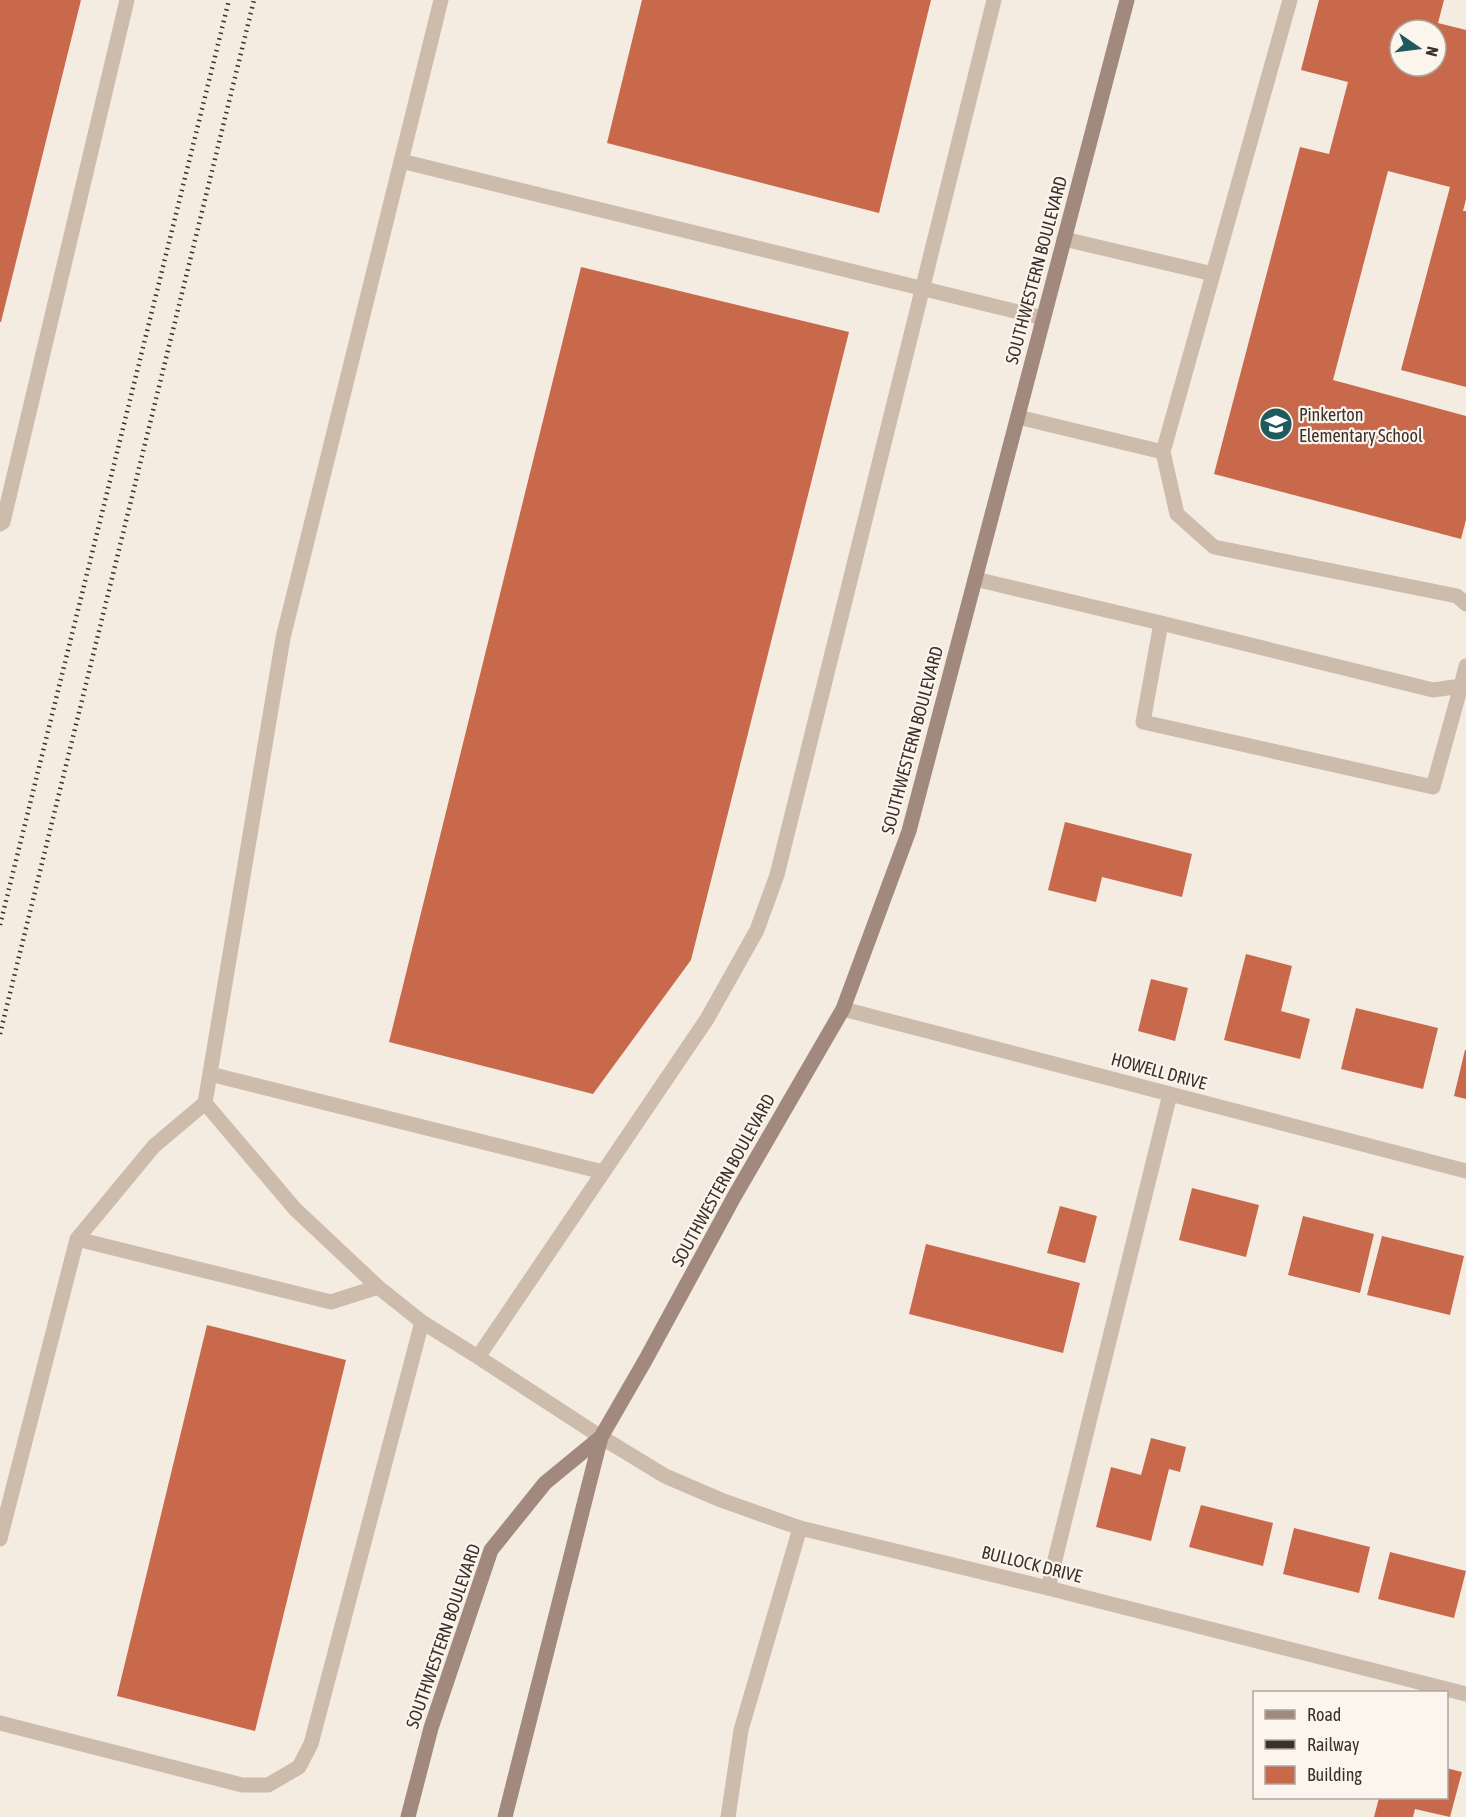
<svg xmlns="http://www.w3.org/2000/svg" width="1466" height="1817" font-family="'Asap Condensed',sans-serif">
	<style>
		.building { fill: #c8694b; fill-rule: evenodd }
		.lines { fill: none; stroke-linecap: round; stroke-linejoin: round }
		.lane { stroke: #cdbbac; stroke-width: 15 }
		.street { stroke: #cdbbac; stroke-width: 15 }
		.secondary { stroke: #a18a7d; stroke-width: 15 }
		.rail { stroke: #3b302b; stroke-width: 4.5; stroke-dasharray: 1.5 4.5; stroke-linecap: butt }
		.labels { text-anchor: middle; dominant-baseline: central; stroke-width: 4.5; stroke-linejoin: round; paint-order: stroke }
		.street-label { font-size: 18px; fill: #3b302b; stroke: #fbf5ee }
		.poi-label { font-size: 18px; fill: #3b302b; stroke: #fbf5ee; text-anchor: start }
	</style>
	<rect width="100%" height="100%" fill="#f4ebe1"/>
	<path class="building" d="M0,0H81L1,322H0Z
		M642,0H931L879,213L607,143Z
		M1319,0H1444L1438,23L1466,30V199L1463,211H1466V387L1401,370L1450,187L1388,171L1333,380L1466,416V520L1461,539L1214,474L1300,147L1329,154L1348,82L1301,70ZM1400,30H1436V66H1400Z
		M581,267L849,332L691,960L593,1094L389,1042Z
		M1065,822L1192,854L1182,897L1102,877L1096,902L1048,890Z
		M1246,954L1292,966L1281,1011L1310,1019L1300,1059L1224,1040Z
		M1151,979L1188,988L1175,1041L1138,1031Z
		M1356,1008L1438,1028L1423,1089L1341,1069Z
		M1465,1050H1466V1099L1454,1096Z
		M1192,1188L1259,1205L1246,1257L1179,1240Z
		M1060,1206L1097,1216L1085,1263L1047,1253Z
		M1303,1216L1374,1234L1360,1293L1288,1275Z
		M1382,1236L1464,1256L1450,1315L1367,1295Z
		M926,1244L1080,1283L1063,1353L909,1314Z
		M207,1325L346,1360L255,1731L117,1696Z
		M1151,1438L1186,1447L1180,1472L1169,1469L1151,1541L1096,1527L1111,1467L1141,1475Z
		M1201,1505L1273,1523L1263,1566L1189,1547Z
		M1294,1528L1370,1547L1359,1593L1283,1574Z
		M1390,1552L1466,1571L1454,1618L1378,1599Z
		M1446,1768L1462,1772L1450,1817L1415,1809L1413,1817H1374L1379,1798H1446Z"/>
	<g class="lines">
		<path class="lane" d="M441,0L283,638L205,1103L295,1209L378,1287L422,1322L478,1357L601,1437
			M1290,0L1163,452L1177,514L1214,547L1457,596L1466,604
			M401,161L1043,318
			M1064,239L1213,274
			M1018,417L1163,452
			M0,524L3,522L127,0
			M975,579L1161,623L1433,690L1461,686L1466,666
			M1161,623L1143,722L1433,787L1461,686
			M210,1074L603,1172
			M77,1239L331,1302L378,1287
			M478,1357L707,1019L757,930L777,875L994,0
			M0,1539L77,1239L154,1146L205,1103
			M1048,1588L1170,1094
			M0,1723L242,1785H268L299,1767L311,1744L422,1322
			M728,1817L741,1730L800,1528"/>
		<path class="street" d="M843,1009L1466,1171
			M601,1437L665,1476L721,1500L800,1528L1048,1588L1466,1694"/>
		<path class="secondary" d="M408,1817L431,1728L491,1550L545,1483L601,1437
			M505,1817L601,1437L646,1359L734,1197L843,1009L909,831L1127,0"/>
		<path class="rail" d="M0,925L229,0
			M0,1034L254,0"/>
	</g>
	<defs>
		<symbol id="school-disc" viewBox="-11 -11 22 22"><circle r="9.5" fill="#1f5a5e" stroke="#fbf5ee"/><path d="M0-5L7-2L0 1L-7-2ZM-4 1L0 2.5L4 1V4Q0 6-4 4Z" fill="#fff"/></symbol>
	</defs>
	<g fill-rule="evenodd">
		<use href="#school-disc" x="1257" y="405" width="38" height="38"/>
	</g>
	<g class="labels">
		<g class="street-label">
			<text transform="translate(1036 270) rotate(-75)">SOUTHWESTERN BOULEVARD</text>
			<text transform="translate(912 740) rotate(-75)">SOUTHWESTERN BOULEVARD</text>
			<text transform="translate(1159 1071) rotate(15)">HOWELL DRIVE</text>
			<text transform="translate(723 1180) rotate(-61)">SOUTHWESTERN BOULEVARD</text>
			<text transform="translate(1032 1564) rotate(14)">BULLOCK DRIVE</text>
			<text transform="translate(443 1636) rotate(-71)">SOUTHWESTERN BOULEVARD</text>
		</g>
		<g class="poi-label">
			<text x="1299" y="414">Pinkerton<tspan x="1299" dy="21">Elementary School</tspan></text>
		</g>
	</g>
	<rect x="1253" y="1691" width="195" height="108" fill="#fbf5ee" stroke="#aea6a0" stroke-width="1.5"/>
	<rect x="1265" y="1710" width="30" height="9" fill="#a18a7d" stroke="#aea6a0" stroke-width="1.5"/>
	<text x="1307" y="1721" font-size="18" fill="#3b302b">Road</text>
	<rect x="1265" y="1740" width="30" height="9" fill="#3b302b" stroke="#aea6a0" stroke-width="1.5"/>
	<text x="1307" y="1751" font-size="18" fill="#3b302b">Railway</text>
	<rect x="1265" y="1766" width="30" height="18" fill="#c8694b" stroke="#aea6a0" stroke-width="1.5"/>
	<text x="1307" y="1781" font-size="18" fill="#3b302b">Building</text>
	<g transform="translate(1418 48) rotate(104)"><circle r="28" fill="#fbf5ee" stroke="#aea6a0" stroke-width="1.5"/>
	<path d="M0-4.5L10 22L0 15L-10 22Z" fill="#1f5a5e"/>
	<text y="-9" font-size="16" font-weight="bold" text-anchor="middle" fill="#3b302b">N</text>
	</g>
</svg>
